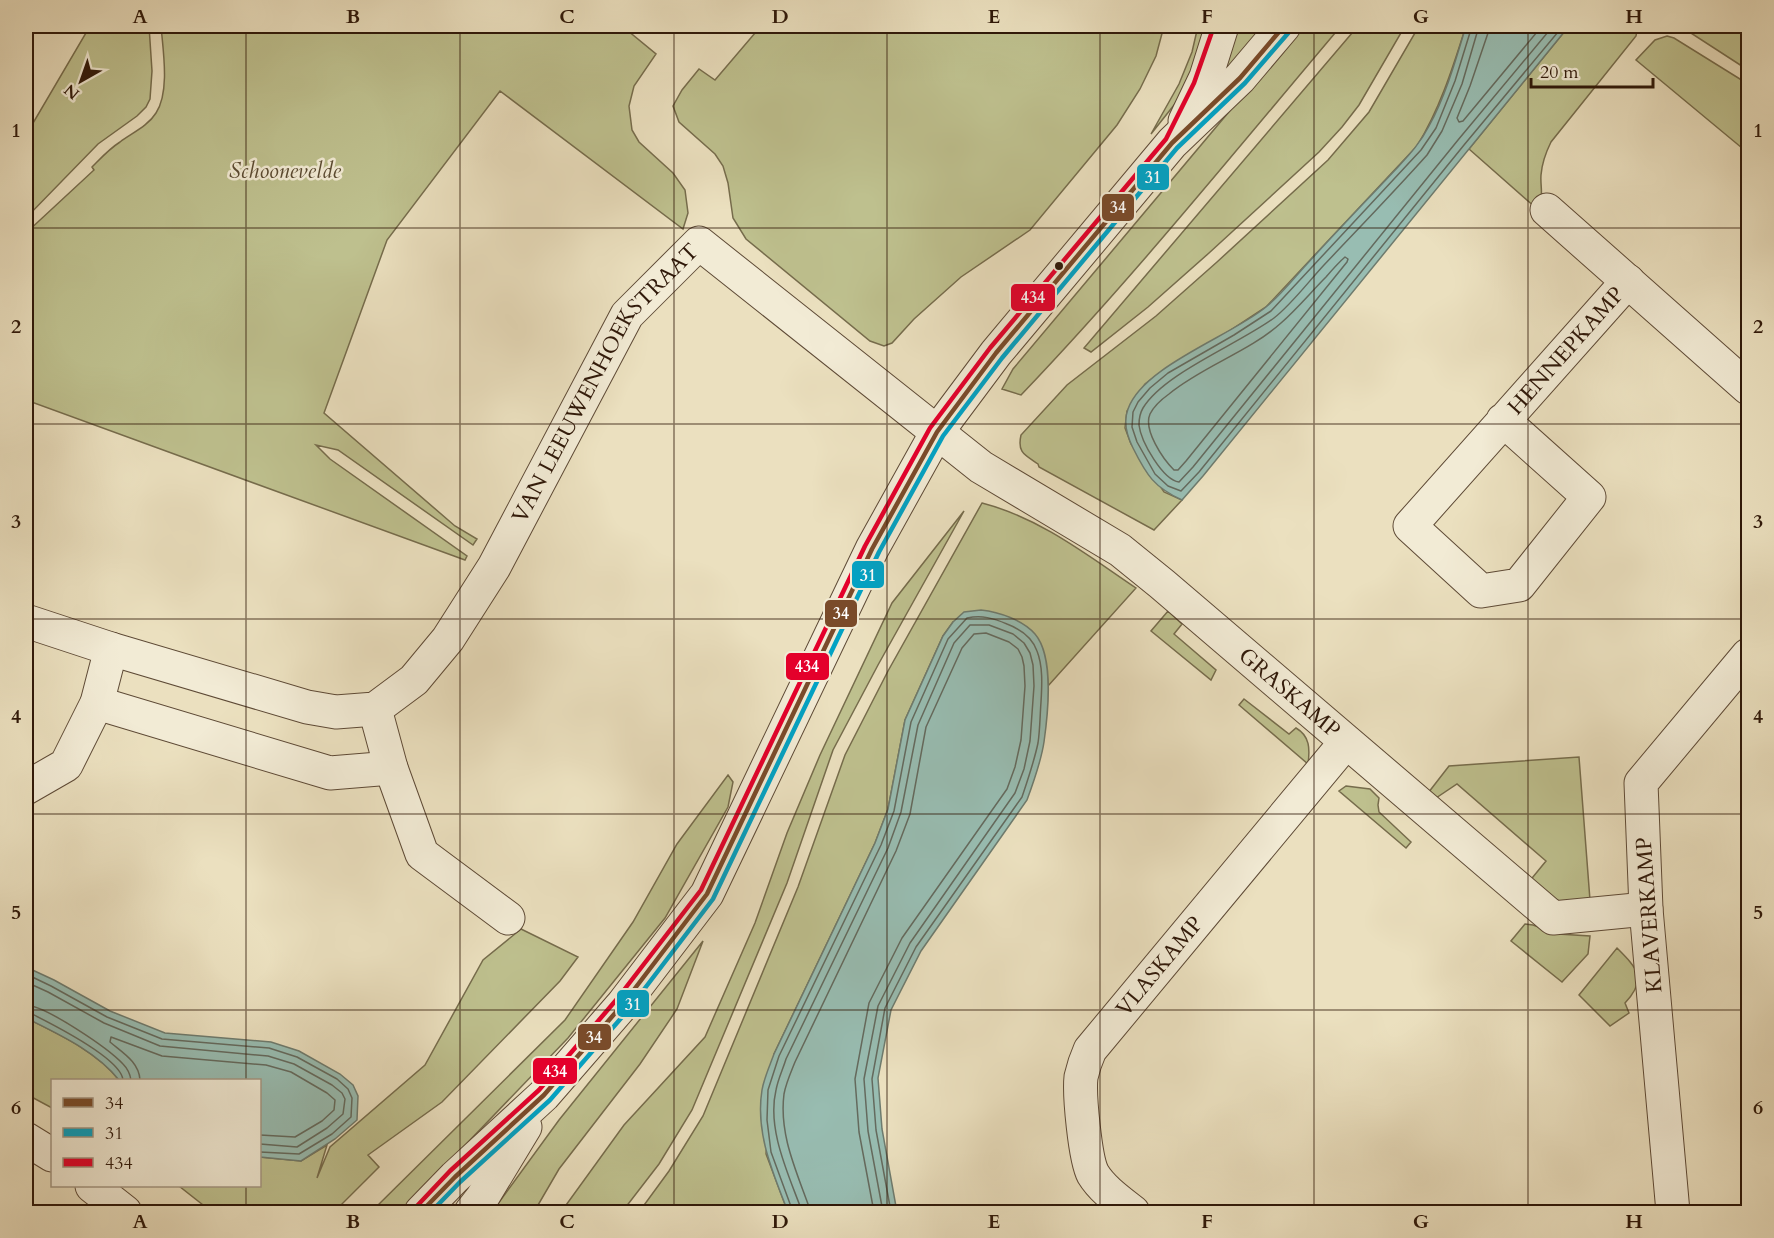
<svg xmlns="http://www.w3.org/2000/svg" width="1774" height="1238" font-family="Cardo,serif">
	<style>
		.green { fill: #bec08e; stroke: #766c4c; stroke-width: 1.5 }
		.water { fill: #98bdb2; stroke: #6e7b6e; stroke-width: 1.5 }
		.lines { fill: none; stroke-linecap: round; stroke-linejoin: round }
		.shore { stroke: #646a5e; stroke-width: 1.5 }
		.minor-casing { stroke: #5e4a36; stroke-width: 35 }
		.minor { stroke: #f2ebd5; stroke-width: 33 }
		.bus-1-casing { stroke: #f2ebd5; stroke-width: 9 }
		.bus-2-casing { stroke: #f2ebd5; stroke-width: 9 }
		.bus-3-casing { stroke: #f2ebd5; stroke-width: 9 }
		.bus-1 { stroke: #7a4b2a; stroke-width: 4.5 }
		.bus-2 { stroke: #02a2c4; stroke-width: 4.5 }
		.bus-3 { stroke: #e4002b; stroke-width: 4.5 }
		.grid { fill: none; stroke: #2f1809; stroke-width: 1.5; stroke-opacity: 0.55 }
		.bus-dot { fill: #2f1809; stroke: #f2ebd5; stroke-width: 2 }
		.labels { text-anchor: middle; dominant-baseline: central; stroke-width: 5; stroke-linejoin: round; paint-order: stroke }
		.park-label { font-size: 22px; font-style: italic; fill: #5a4a31; stroke: #f2ebd5 }
		.street-label { font-size: 22px; fill: #2f1809; stroke: #f2ebd5 }
		.line-badge { stroke: #f2ebd5; stroke-width: 2 }
		.badge-label { font-size: 16px; text-anchor: middle; font-weight: bold; fill: #fff }
		.neatline { fill: none; stroke: #2f1809; stroke-width: 2 }
		.grid-label { font-size: 20px; text-anchor: middle; font-weight: bold; fill: #2f1809 }
	</style>
	<rect width="100%" height="100%" fill="#ebe0bf"/>
	<filter id="stains"><feTurbulence type="fractalNoise" baseFrequency=".00333" numOctaves="4"/><feColorMatrix values="0 0 0 0 .2 0 0 0 0 .09 0 0 0 0 .02 0 0 0 .5 -.17"/></filter>
	<radialGradient id="worn" r=".72"><stop offset=".6" stop-color="#630" stop-opacity="0"/><stop offset="1" stop-color="#630" stop-opacity=".3"/></radialGradient>
	<path class="green" d="M90,26H149L152,71L150,99L146,107L137,116L98,144L26,218V135Z
		M161,26H622L656,54L634,86L629,106L632,130L639,142L673,173L685,190L688,213L683,229L500,91L387,240L324,413L455,526L477,539L473,545L338,450L316,445L330,459L467,556L465,560L26,400V233L94,170L92,167C101,158 109,149 120,142C132,133 148,126 156,113C170,92 163,50 161,26Z
		M761,26H1164L1156,56L1140,89L1117,125L1030,230L961,277L914,319L892,343L884,346L870,341L746,239L733,218L728,183L723,166L715,154L679,122L673,106L682,90L699,69L715,80Z
		M1198,26H1211L1182,95L1151,134L1179,84L1192,52Z
		M1236,26H1267L1230,69L1226,66Z
		M1301,26H1341C1236,150 1134,277 1021,395L1002,389L1013,369Z
		M1358,26H1405L1359,105L1342,127L1319,152L1209,253L1148,307L1091,352L1084,348Z
		M1419,26H1466C1453,67 1440,109 1417,146L1266,307L1231,330L1165,369L1145,384L1127,411L1125,428L1131,444L1164,492L1182,500L1154,530L1039,467L1038,464C1025,455 1017,453 1021,435L1067,385L1156,316L1217,262L1328,160L1369,112Z
		M1569,26H1638L1636,36L1551,142C1546,152 1542,163 1541,175C1540,189 1545,196 1536,208L1469,149Z
		M1680,26H1748V70Z
		M1667,36L1674,38L1748,84V153L1636,60L1655,40Z
		M982,503C1040,518 1087,555 1136,588L1048,686L1046,663L953,622L943,636L905,720L888,809L875,843L774,1054L766,1154L788,1212H639L669,1171L703,1116L798,887L845,755L888,671Z
		M964,511L878,665L833,750L787,883L692,1110L659,1164L622,1212H561L624,1125L705,1037L755,923L787,833L820,755L892,603Z
		M1168,611L1182,624L1174,634L1216,670L1211,680L1151,631Z
		M1244,699L1289,734L1296,728C1310,736 1310,749 1308,764L1239,705Z
		M1579,757L1590,900L1564,904L1528,883L1546,861L1457,784L1433,800L1425,797L1449,766Z
		M728,775L733,782L728,807L665,918L568,1038L401,1212H371L565,1020L633,922L677,844Z
		M1346,786L1370,789L1379,798L1378,805L1379,812L1411,842L1406,848L1339,791Z
		M1525,924L1533,925L1558,934L1590,936L1588,954L1562,982L1511,941Z
		M521,929L578,957L560,981L442,1102L368,1155L379,1167L338,1208L330,1212H212L179,1186H260V1157L301,1161L327,1145L317,1178L330,1147L425,1065L483,960Z
		M703,941L677,1009L640,1064L559,1169L534,1212H492L559,1120Z
		M1617,948C1637,968 1648,979 1625,1003L1629,1013L1610,1026L1579,995Z
		M26,1018C58,1034 96,1051 119,1080H52V1108L26,1094Z"/>
	<path class="water" d="M1466,26H1569L1203,476L1182,500C1154,487 1147,476 1133,448C1127,436 1123,422 1128,409C1143,366 1231,336 1266,307C1281,295 1294,278 1307,264C1337,231 1368,199 1398,167C1410,154 1421,142 1429,126C1446,95 1456,59 1466,26Z
		M981,610C999,612 1023,620 1035,634C1054,656 1048,714 1044,742C1041,762 1034,781 1027,800L921,951L891,1010L878,1078L882,1129L897,1212H788C773,1173 755,1133 762,1090C764,1078 770,1065 774,1054L875,843L888,809L905,720L943,636L953,622L964,612Z
		M26,967L54,980L110,1011L165,1033L271,1042L299,1051L340,1074L353,1085L358,1096L357,1120L335,1139L301,1161L260,1157V1080H119C96,1051 58,1034 26,1018Z"/>
	<g class="lines">
		<path class="shore" d="M1472,26L1455,81L1436,128L1421,150L1271,311L1234,335L1168,373L1150,388L1138,402L1133,412L1132,427L1137,442L1155,474L1168,486L1181,491L1199,472L1464,145L1563,26
			M1479,26L1462,84L1442,131L1427,155C1393,193 1358,229 1324,265C1309,281 1291,305 1274,318C1239,344 1164,373 1143,408C1140,413 1139,419 1139,425C1141,442 1163,480 1179,482L1193,467L1458,140L1553,26
			M1488,26V33L1470,86L1457,118L1459,122L1463,121L1542,26
			M1345,257L1348,259L1347,262L1186,461L1178,470H1174C1163,459 1143,430 1150,414C1154,406 1162,399 1169,394C1203,366 1249,352 1281,323C1297,309 1311,292 1326,277C1332,270 1338,263 1345,257Z
			M26,974L51,986L107,1017L162,1039L269,1048L297,1057L337,1079L348,1089L352,1098L351,1117L332,1134L299,1154L260,1152
			M26,982L48,992L104,1023L160,1046L268,1056L294,1064L332,1085L342,1093L345,1099L343,1114L327,1128L297,1147L260,1144
			M26,1005C46,1006 108,1048 123,1064C128,1069 130,1074 131,1080
			M26,1013H30C50,1023 121,1058 123,1080
			M140,1080C139,1062 123,1053 110,1042L111,1037L162,1056L266,1065L291,1072L327,1093L335,1100L334,1110L322,1121L295,1137L260,1135
			M793,1212L771,1152L767,1120L768,1090L779,1056L881,845L894,811L911,722L948,639L967,618C982,615 993,618 1007,624C1020,629 1032,637 1037,651C1043,666 1042,685 1041,702C1040,715 1040,730 1038,743C1034,762 1028,779 1022,797L916,947L885,1008L872,1079L876,1130L891,1212
			M801,1212L800,1206C787,1171 767,1128 776,1090C778,1079 783,1069 786,1059L888,848L901,812L918,725L954,643L970,625H989L1013,634L1024,643L1030,653L1033,665L1034,686L1030,741L1024,769L1015,793L910,943L878,1006L864,1079L868,1131L883,1212
			M810,1212L808,1204C795,1168 779,1133 784,1094C786,1083 791,1072 795,1062L896,851L910,814L926,727L962,648L974,634L986,633L1009,642L1018,649L1022,657L1024,666L1025,686L1021,740L1015,767L1007,789L902,938L869,1003L855,1079L859,1132L874,1212"/>
		<defs>
			<g id="minor">
				<path d="M1185,121L1206,77L1222,26"/>
				<path d="M1547,210L1748,388"/>
				<path id="s1" d="M1503,420L1589,497L1519,585L1481,591L1410,526L1628,281"/>
				<path id="s2" d="M26,621L111,649L307,707L336,712L375,709L414,680L448,639L494,567L627,315L699,243L981,467L1120,550L1162,584L1553,918L1646,909"/>
				<path d="M97,703L330,773L391,768"/>
				<path d="M375,709L391,768L422,854L508,918"/>
				<path d="M26,788L66,765L97,703L111,649"/>
				<path d="M26,1139L52,1155"/>
				<path d="M92,1186L125,1212"/>
				<path d="M421,1212L455,1177L544,1095L623,1004L707,894L872,549L937,432L996,353L1172,143L1240,78L1284,26"/>
				<path d="M471,1212L482,1198L525,1127"/>
				<path id="s3" d="M1133,1212C1119,1201 1102,1189 1093,1174C1085,1159 1079,1094 1081,1077C1083,1068 1086,1059 1090,1050L1346,742"/>
				<path d="M1673,1212L1646,909L1641,783L1748,655"/>
			</g>
		</defs>
		<use href="#minor" class="minor-casing"/>
		<use href="#minor" class="minor"/>
		<defs>
			<path id="bus-1" d="M421,1212L455,1177L544,1095L623,1004L707,894L872,549L937,432L996,353L1172,143L1240,78L1284,26"/>
			<path id="bus-2" d="M431,1212L460,1182L550,1100L629,1009L713,899L879,552L943,436L1002,358L1177,148L1245,83L1290,31"/>
			<path id="bus-3" d="M416,1207L450,1171L539,1090L617,999L701,890L865,546L930,428L990,348L1166,139L1194,83L1214,26"/>
		</defs>
		<use href="#bus-1" class="bus-1-casing"/>
		<use href="#bus-2" class="bus-2-casing"/>
		<use href="#bus-3" class="bus-3-casing"/>
		<use href="#bus-1" class="bus-1"/>
		<use href="#bus-2" class="bus-2"/>
		<use href="#bus-3" class="bus-3"/>
	</g>
	<path class="grid" d="M246,26V1080M460,26V1212M674,26V1212M887,26V1212M1100,26V1212M1314,26V1212M1528,26V1212M26,228H1748M26,424H1748M26,619H1748M26,814H1748M26,1010H1748M246,1186V1212"/>
	<circle class="bus-dot" cx="1059" cy="266" r="5"/>
	<g class="labels">
		<g class="park-label">
			<text x="285" y="171">Schoonevelde</text>
		</g>
		<g class="street-label">
			<text stroke="none"><textPath href="#s1" startOffset="597">HENNEPKAMP</textPath></text>
			<text stroke="none"><textPath href="#s2" startOffset="766">VAN LEEUWENHOEKSTRAAT</textPath></text>
			<text stroke="none"><textPath href="#s2" startOffset="1680">GRASKAMP</textPath></text>
			<text transform="translate(1649 915) rotate(-94)">KLAVERKAMP</text>
			<text stroke="none"><textPath href="#s3" startOffset="291">VLASKAMP</textPath></text>
		</g>
	</g>
	<g class="line-badge">
		<rect x="1136" y="163" width="34" height="28" rx="6" fill="#02a2c4"/>
		<rect x="1101" y="193" width="34" height="29" rx="6" fill="#7a4b2a"/>
		<rect x="1010" y="283" width="46" height="29" rx="6" fill="#e4002b"/>
		<rect x="851" y="560" width="34" height="29" rx="6" fill="#02a2c4"/>
		<rect x="824" y="599" width="34" height="29" rx="6" fill="#7a4b2a"/>
		<rect x="785" y="652" width="45" height="29" rx="6" fill="#e4002b"/>
		<rect x="616" y="989" width="34" height="29" rx="6" fill="#02a2c4"/>
		<rect x="577" y="1023" width="35" height="28" rx="6" fill="#7a4b2a"/>
		<rect x="532" y="1057" width="46" height="28" rx="6" fill="#e4002b"/>
	</g>
	<g class="badge-label">
		<text x="1153" y="183">31</text>
		<text x="1118" y="213">34</text>
		<text x="1033" y="303">434</text>
		<text x="868" y="581">31</text>
		<text x="841" y="619">34</text>
		<text x="807" y="672">434</text>
		<text x="633" y="1010">31</text>
		<text x="594" y="1043">34</text>
		<text x="555" y="1077">434</text>
	</g>
	<rect width="1774" height="1238" fill="none" stroke="#ebe0bf" stroke-width="66"/>
	<rect x="51" y="1079" width="210" height="108" fill="#f2ebd5" stroke="#a49783" stroke-width="1.5"/>
	<rect x="63" y="1098" width="30" height="9" fill="#7a4b2a" stroke="#a49783" stroke-width="1.5"/>
	<text x="105" y="1109" font-size="18" fill="#2f1809">34</text>
	<rect x="63" y="1128" width="30" height="9" fill="#02a2c4" stroke="#a49783" stroke-width="1.5"/>
	<text x="105" y="1139" font-size="18" fill="#2f1809">31</text>
	<rect x="63" y="1158" width="30" height="9" fill="#e4002b" stroke="#a49783" stroke-width="1.5"/>
	<text x="105" y="1169" font-size="18" fill="#2f1809">434</text>
	<g transform="translate(81 81) rotate(220)" stroke="#f2ebd5" stroke-width="4.5" paint-order="stroke">
	<path d="M0-4.5L10 22L0 15L-10 22Z" fill="#2f1809"/>
	<text y="-9" font-size="16" font-weight="bold" text-anchor="middle" fill="#2f1809">N</text>
	</g>
	<path d="M1531 78v9h122v-9" fill="none" stroke="#2f1809" stroke-width="3"/>
	<text x="1540" y="78" font-size="18" fill="#2f1809" stroke="#f2ebd5" stroke-width="4.5" paint-order="stroke">20 m</text>
	<rect x="33" y="33" width="1708" height="1172" class="neatline"/>
	<g class="grid-label">
		<text x="140" y="23">A</text>
		<text x="353" y="23">B</text>
		<text x="567" y="23">C</text>
		<text x="780" y="23">D</text>
		<text x="994" y="23">E</text>
		<text x="1207" y="23">F</text>
		<text x="1421" y="23">G</text>
		<text x="1634" y="23">H</text>
		<text x="16" y="137">1</text>
		<text x="1758" y="137">1</text>
		<text x="16" y="333">2</text>
		<text x="1758" y="333">2</text>
		<text x="16" y="528">3</text>
		<text x="1758" y="528">3</text>
		<text x="16" y="723">4</text>
		<text x="1758" y="723">4</text>
		<text x="16" y="919">5</text>
		<text x="1758" y="919">5</text>
		<text x="16" y="1114">6</text>
		<text x="1758" y="1114">6</text>
		<text x="140" y="1228">A</text>
		<text x="353" y="1228">B</text>
		<text x="567" y="1228">C</text>
		<text x="780" y="1228">D</text>
		<text x="994" y="1228">E</text>
		<text x="1207" y="1228">F</text>
		<text x="1421" y="1228">G</text>
		<text x="1634" y="1228">H</text>
	</g>
	<rect width="100%" height="100%" filter="url(#stains)"/>
	<rect width="100%" height="100%" fill="url(#worn)"/>
</svg>
